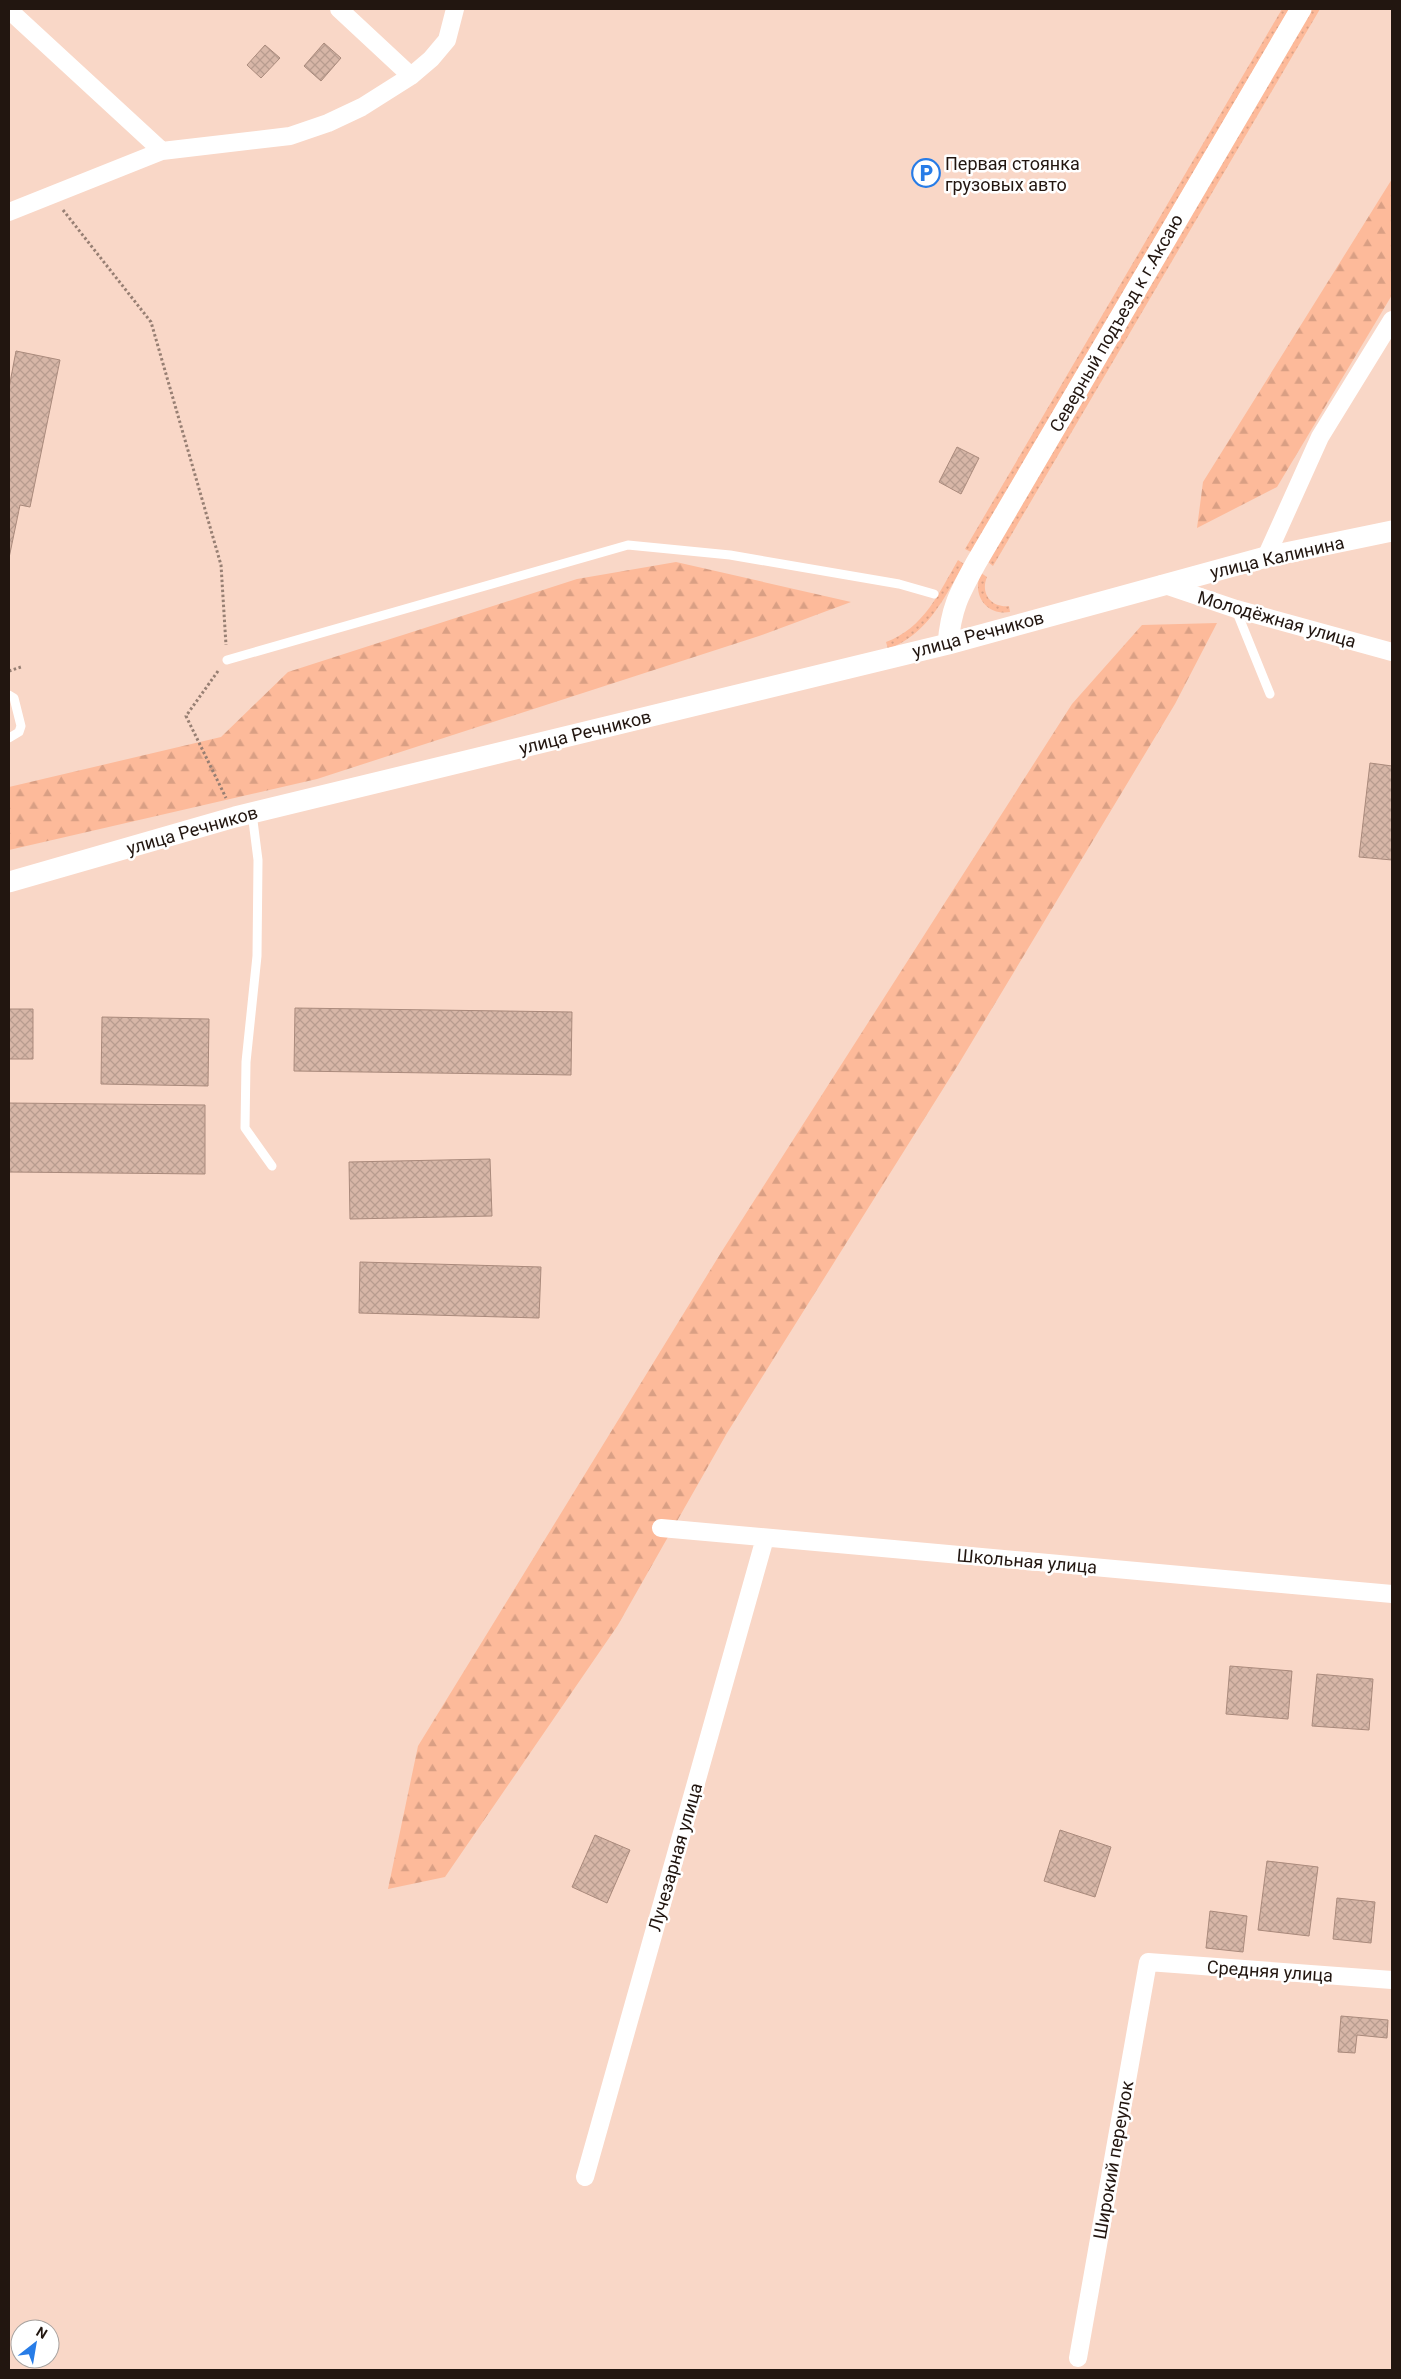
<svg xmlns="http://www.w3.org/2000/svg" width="1401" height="2379" font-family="Roboto,sans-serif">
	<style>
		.grass { fill: url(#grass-dots) }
		.forest { fill: url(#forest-firs) }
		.building { fill: url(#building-cross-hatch); stroke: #aa8a7c }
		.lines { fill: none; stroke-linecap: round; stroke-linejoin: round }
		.path { stroke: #977f73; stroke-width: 3; stroke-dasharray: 2.5 2.5; stroke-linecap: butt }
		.service { stroke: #fff; stroke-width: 9 }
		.minor { stroke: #fff; stroke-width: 18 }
		.tertiary { stroke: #fff; stroke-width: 21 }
		.labels { text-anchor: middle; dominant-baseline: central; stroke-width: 5; stroke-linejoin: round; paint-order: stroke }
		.poi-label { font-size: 18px; fill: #221610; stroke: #fff; text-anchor: start }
		.street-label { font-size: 18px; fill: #221610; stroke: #fff }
	</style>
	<defs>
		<pattern id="grass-dots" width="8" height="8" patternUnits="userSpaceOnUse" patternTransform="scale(1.25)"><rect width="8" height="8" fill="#fdba9a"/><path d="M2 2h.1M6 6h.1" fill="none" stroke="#d99f84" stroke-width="1.8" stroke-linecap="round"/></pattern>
		<pattern id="forest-firs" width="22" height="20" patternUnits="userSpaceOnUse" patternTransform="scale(1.25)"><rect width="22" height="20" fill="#fdba9a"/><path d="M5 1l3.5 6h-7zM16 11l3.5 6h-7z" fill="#d99f84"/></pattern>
		<pattern id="building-cross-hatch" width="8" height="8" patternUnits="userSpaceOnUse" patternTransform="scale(1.25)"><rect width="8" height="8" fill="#d7b6a7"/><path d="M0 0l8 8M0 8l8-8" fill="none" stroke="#b89c8f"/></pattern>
	</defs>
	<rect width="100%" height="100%" fill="#f9d7c7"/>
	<path class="grass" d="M1282,9H1289L971,552L965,549Z
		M1312,9H1320L993,566L988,562Z
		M958,560L964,564C944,598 928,634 888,649L886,642C924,628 939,593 958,560Z
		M981,573L987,577C980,593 991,608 1009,606L1010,612C987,616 971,595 981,573Z"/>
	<path class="forest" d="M1392,179V295L1277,487L1197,528L1203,482Z
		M676,562L851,602L759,636L317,779L9,850V787L221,737L288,672L577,579Z
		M1217,623L1175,704L958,1065L727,1433L618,1625L445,1877L388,1889L418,1746L722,1251L1072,704L1142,625Z"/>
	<path class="building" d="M324,43L341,58L321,81L304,66Z
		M265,45L280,58L261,78L247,65Z
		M16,351L60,360L30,507L20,505L9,558V388Z
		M957,447L979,458L961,494L939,482Z
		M1370,763L1392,766V860L1359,857Z
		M295,1008L572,1012L571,1075L294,1071Z
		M9,1009H33V1059H9Z
		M102,1017L209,1019L208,1086L101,1084Z
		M9,1103L205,1105V1174L9,1172Z
		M490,1159L492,1216L350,1219L349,1162Z
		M360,1262L541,1267L539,1318L359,1313Z
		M1230,1666L1292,1671L1288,1719L1226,1714Z
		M1317,1674L1373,1679L1369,1730L1312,1726Z
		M1060,1830L1111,1847L1095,1897L1044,1881Z
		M595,1835L630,1850L607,1903L572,1887Z
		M1267,1861L1318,1867L1309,1936L1258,1930Z
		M1337,1898L1375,1902L1371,1943L1333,1939Z
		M1210,1911L1247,1916L1243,1952L1206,1948Z
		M1341,2016L1388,2020L1387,2038L1357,2035L1355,2053L1338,2052Z"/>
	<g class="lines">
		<path class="path" d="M63,210L151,322L221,565L226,645
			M9,671L21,667
			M218,671L186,716L226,798"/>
		<path class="service" d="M1236,610L1270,694
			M227,660L628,545L730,555L899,584L934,594
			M9,695L14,698L21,726L19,732L9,738
			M252,813L258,860L257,956L246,1062L245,1128L272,1166"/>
		<path class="minor" d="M339,9L411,76
			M9,10L162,151
			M9,212L162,151L290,136L328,123L362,107L411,76L431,59L447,40L455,9
			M1266,557L1320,437L1392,320
			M1162,584L1236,609L1392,652
			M661,1528L1392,1594
			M585,2177L765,1538
			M1078,2358L1148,1962L1392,1980"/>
		<path class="tertiary" d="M948,644C951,608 959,594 976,563L1301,9
			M9,882L235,817L948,644L1266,557L1392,531"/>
	</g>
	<defs>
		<symbol id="parking-ring" viewBox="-11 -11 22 22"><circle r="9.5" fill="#fff" stroke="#277ce7" stroke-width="1.5"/><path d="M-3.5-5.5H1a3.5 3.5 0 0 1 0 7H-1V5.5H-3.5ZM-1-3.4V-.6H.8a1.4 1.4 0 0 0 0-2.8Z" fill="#277ce7"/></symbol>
	</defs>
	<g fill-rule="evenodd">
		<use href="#parking-ring" x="910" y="157" width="32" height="32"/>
	</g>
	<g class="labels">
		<g class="poi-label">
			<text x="945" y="163">Первая стоянка<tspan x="945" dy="21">грузовых авто</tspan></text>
		</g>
		<g class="street-label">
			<text transform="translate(1116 323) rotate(-60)">Северный подъезд к г.Аксаю</text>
			<text transform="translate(1277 557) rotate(-13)">улица Калинина</text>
			<text transform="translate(1277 619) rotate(16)">Молодёжная улица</text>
			<text transform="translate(978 634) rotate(-15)">улица Речников</text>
			<text transform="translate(585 732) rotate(-14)">улица Речников</text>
			<text transform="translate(192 830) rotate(-16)">улица Речников</text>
			<text transform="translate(1027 1561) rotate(5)">Школьная улица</text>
			<text transform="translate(675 1857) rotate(-74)">Лучезарная улица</text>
			<text transform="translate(1270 1971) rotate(4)">Средняя улица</text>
			<text transform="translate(1113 2160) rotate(-80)">Широкий переулок</text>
		</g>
	</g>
	<rect width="1401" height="2379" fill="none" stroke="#221610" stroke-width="20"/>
	<g transform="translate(35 2344) rotate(31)"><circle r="24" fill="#ffffff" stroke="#a7a29f"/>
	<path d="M0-4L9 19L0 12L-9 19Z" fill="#277ce7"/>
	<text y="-8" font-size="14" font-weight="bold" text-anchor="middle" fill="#221610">N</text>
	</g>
</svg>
